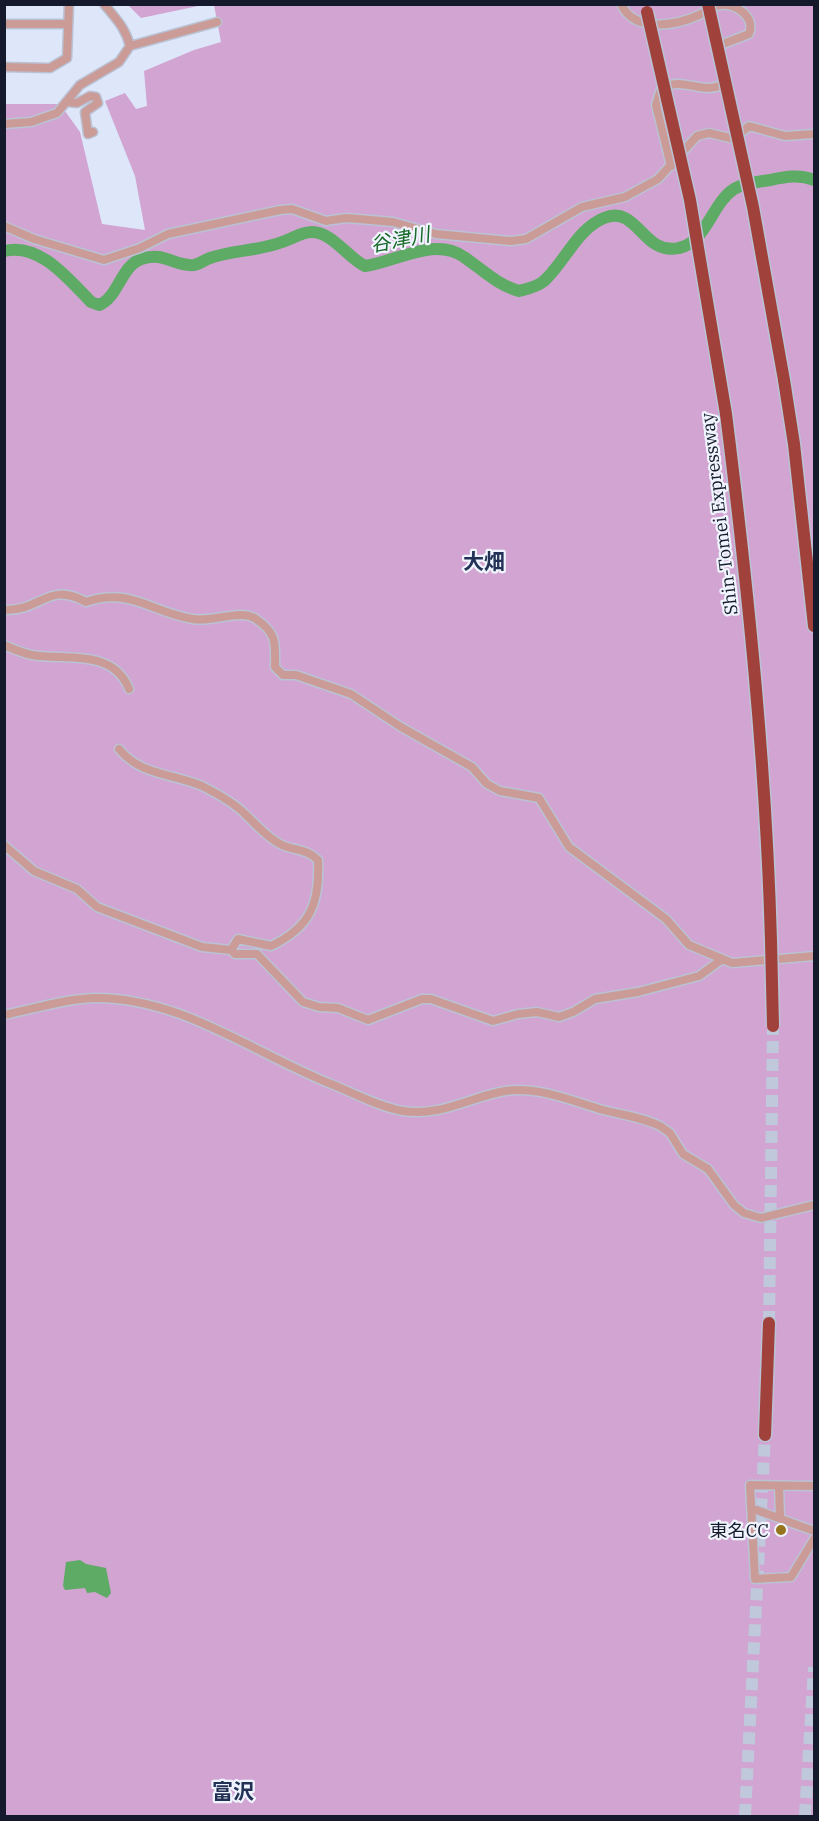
<svg xmlns="http://www.w3.org/2000/svg" width="819" height="1821" font-family="'IBM Plex Serif','Noto Sans JP',serif">
	<style>
		.green { fill: #d1a4d1 }
		.water { fill: #5dab65 }
		.lines { fill: none; stroke-linecap: round; stroke-linejoin: round }
		.river { stroke: #5dab65; stroke-width: 12 }
		.highway-tunnel { stroke: #c0c8db; stroke-width: 12; stroke-dasharray: 12 6; stroke-linecap: butt }
		.minor-casing { stroke: #bac2d5; stroke-width: 11 }
		.highway-casing { stroke: #bac2d5; stroke-width: 15 }
		.minor { stroke: #cb9c97; stroke-width: 8 }
		.highway { stroke: #a0413b; stroke-width: 12 }
		.highway-bridge-casing { stroke: #bac2d5; stroke-width: 15; stroke-linecap: butt }
		.highway-bridge { stroke: #a0413b; stroke-width: 12 }
		.poi-dot { fill: #95741c; stroke: #f0f4fe; stroke-width: 2 }
		.labels { text-anchor: middle; dominant-baseline: central; stroke-width: 4.5; stroke-linejoin: round; paint-order: stroke }
		.street-label { font-size: 18px; fill: #141a2b; stroke: #f0f4fe }
		.poi-label { font-size: 18px; fill: #141a2b; stroke: #f0f4fe; text-anchor: end }
		.water-label { font-size: 20px; font-style: italic; fill: #176927; stroke: #f0f4fe }
		.quarter-label { font-size: 21px; font-weight: bold; fill: #233155; stroke: #f0f4fe }
	</style>
	<rect width="100%" height="100%" fill="#dee7fa"/>
	<path class="green" d="M128,5H203L141,18Z
		M214,5H814V1816H5V104H60L80,132L102,224L145,230L135,176L105,101L125,93L136,109L147,106L144,71L194,50L221,42Z"/>
	<path class="water" d="M80,1560L86,1564L106,1568L111,1593L107,1598L95,1592L87,1593L85,1588L65,1590L63,1586L66,1562Z"/>
	<g class="lines">
		<path class="river" d="M4,251C40,242 69,280 91,302L99,305C118,298 121,266 141,259C165,251 174,267 194,265C200,264 204,260 210,258C233,250 259,251 282,242C292,239 301,232 312,232C332,232 348,258 365,266C396,262 435,236 464,257C483,270 496,284 519,291C527,289 537,287 544,281C565,262 577,229 604,218C638,204 642,256 679,248C706,243 712,203 734,189C744,183 758,182 770,180C785,177 799,174 814,180"/>
		<path class="highway-tunnel" d="M769,1323L773,1026
			M745,1816L765,1435
			M805,1816L814,1667"/>
		<defs>
			<path id="minor" d="M621,4C634,33 675,26 699,15C705,12 713,6 720,5C736,3 756,17 749,34L718,46L716,51
				M4,24H68
				M130,46L217,22
				M4,67L50,68L67,58L69,4
				M68,102L77,103L90,96L96,97L98,103L85,112L88,134L93,132
				M4,124L31,122L57,113L80,85L119,62L130,46C125,27 116,19 104,4
				M671,166L656,105L661,89C683,75 701,96 724,84L725,80
				M4,226L34,239L104,260L140,248L168,234L280,210L292,209L326,221L346,218L359,219L393,222L436,234L511,241L526,239L582,207L625,197L658,179L697,136L709,133L734,139L749,126L785,136L814,134
				M4,610C42,611 48,581 86,602C131,587 150,612 193,619C212,623 241,608 256,619C278,634 275,644 275,667L283,675H296L351,694L401,727L472,767L487,784L500,791L539,798L569,847L666,919L689,945L732,963L814,956
				M4,645C13,649 22,653 32,655C65,661 113,648 129,689
				M119,749C141,776 172,773 202,786C216,793 233,802 245,814C257,825 265,836 280,844C293,851 306,848 318,860C320,903 311,927 271,946L238,939L231,950
				M4,845L34,871L77,889L97,907L202,947L231,950L235,954H257L303,1002L319,1007L338,1008L368,1020L422,999H431L493,1021L518,1014L537,1012L559,1017L573,1012L595,999L638,992L699,976L721,960
				M4,1015C34,1009 64,999 94,998C181,997 253,1053 331,1084C354,1093 379,1107 403,1111C440,1117 470,1097 505,1091C538,1086 572,1101 603,1110C622,1115 642,1117 660,1126L670,1133L683,1154L708,1169L734,1205L744,1213L761,1218L814,1205
				M779,1486L780,1517
				M814,1486L750,1485L755,1579L791,1577L814,1539
				M751,1508L814,1531"/>
			<path id="highway" d="M784,380L794,444L814,626
				M726,414C748,589 766,764 771,941
				M765,1435L769,1323"/>
		</defs>
		<use href="#minor" class="minor-casing"/>
		<use href="#highway" class="highway-casing"/>
		<use href="#minor" class="minor"/>
		<use href="#highway" class="highway"/>
		<defs>
			<path id="highway-bridge" d="M708,4L753,207L784,380
				M647,12L690,200L726,414
				M771,941L773,1026"/>
		</defs>
		<use href="#highway-bridge" class="highway-bridge-casing"/>
		<use href="#highway-bridge" class="highway-bridge"/>
	</g>
	<circle class="poi-dot" cx="781" cy="1530" r="6"/>
	<g class="labels">
		<g class="street-label">
			<text transform="translate(719 514) rotate(-97)">Shin-Tomei Expressway</text>
		</g>
		<g class="poi-label">
			<text x="769" y="1530">東名CC</text>
		</g>
		<g class="water-label">
			<text transform="translate(400 239) rotate(-11)">谷津川</text>
		</g>
		<g class="quarter-label">
			<text x="484" y="561">大畑</text>
			<text x="233" y="1791">富沢</text>
		</g>
	</g>
	<rect width="819" height="1821" fill="none" stroke="#141a2b" stroke-width="12"/>
</svg>
